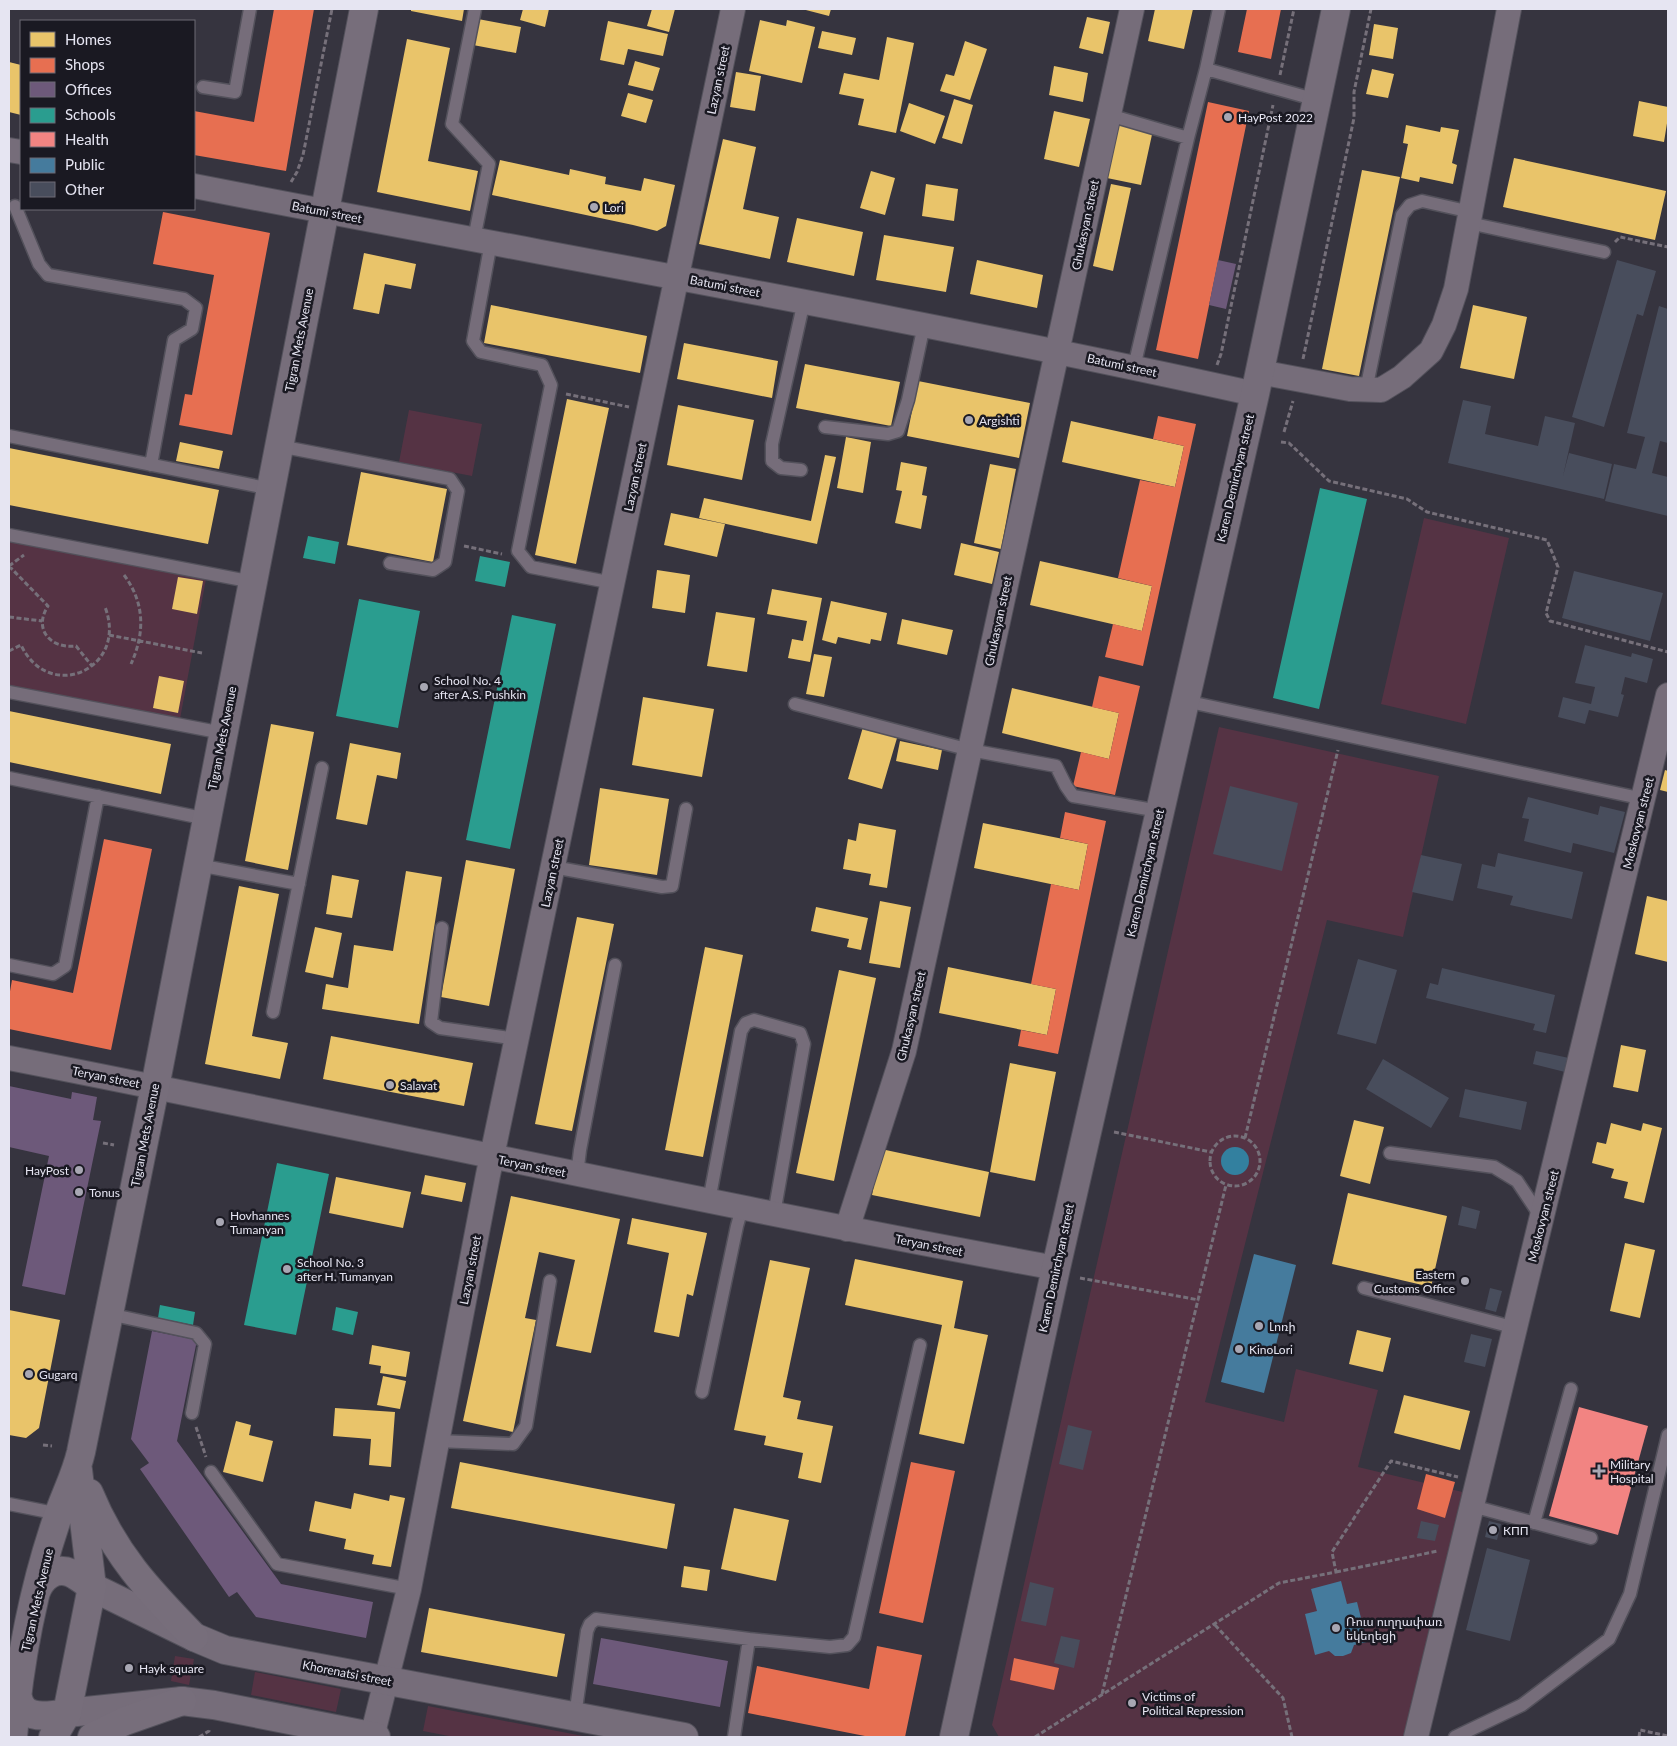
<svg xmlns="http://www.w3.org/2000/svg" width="1677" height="1746" font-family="Lato,'Noto Sans Armenian',sans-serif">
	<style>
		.green { fill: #534 }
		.water { fill: #33809f }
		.homes { fill: #e9c46a }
		.shops { fill: #e76f51 }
		.offices { fill: #6d597a }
		.schools { fill: #2a9d8f }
		.health { fill: #f28482 }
		.public { fill: #457b9d }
		.building { fill: #484d5c }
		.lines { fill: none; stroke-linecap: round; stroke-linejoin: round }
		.service-casing { stroke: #53515b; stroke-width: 15 }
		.minor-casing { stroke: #53515b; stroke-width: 26 }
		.tertiary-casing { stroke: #53515b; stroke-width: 30 }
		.primary-casing { stroke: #53515b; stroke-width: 30 }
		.path { stroke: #76707a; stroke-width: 3; stroke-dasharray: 5 2.5; stroke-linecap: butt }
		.service { stroke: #766d7a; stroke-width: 12 }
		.minor { stroke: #766d7a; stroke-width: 24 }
		.tertiary { stroke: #766d7a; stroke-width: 28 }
		.primary { stroke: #776e7b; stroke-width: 28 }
		.poi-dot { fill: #a8a7b3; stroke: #1a1922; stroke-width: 2 }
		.labels { text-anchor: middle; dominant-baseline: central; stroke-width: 5; stroke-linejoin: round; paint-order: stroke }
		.street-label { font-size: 12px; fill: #e6e5f2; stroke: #1a1922 }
		.poi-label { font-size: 12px; fill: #e6e5f2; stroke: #1a1922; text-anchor: start }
	</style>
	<rect width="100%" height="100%" fill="#36343f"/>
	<path class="green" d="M409,410L482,424L472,476L399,462Z
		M1424,518L1509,538L1466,724L1381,704Z
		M9,541L206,579L180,719L9,686Z
		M1219,727L1439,776L1403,937L1327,920L1205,1402L1284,1422L1296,1369L1378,1390L1358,1467L1475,1495L1416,1737H999L992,1725Z
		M175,1656L194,1659L189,1685L171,1681Z
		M255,1672L341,1689L336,1712L251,1695Z
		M428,1706L588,1737H454L423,1731Z"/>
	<path class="water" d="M1221 1161a14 14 0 1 1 28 0a14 14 0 1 1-28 0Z"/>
	<path class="homes" d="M411,9H464L462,21L411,11Z
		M523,9H549L545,27L520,20Z
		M652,9H675L669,32L647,26Z
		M802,9H831L829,16Z
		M1155,9H1193L1184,49L1148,41Z
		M1087,17L1110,22L1103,54L1079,48Z
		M478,19L521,27L516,53L473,45Z
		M760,20L786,26L787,20L815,27L802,83L749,71Z
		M608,21L668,34L663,56L628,49L624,65L600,60Z
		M1374,24L1398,28L1393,59L1369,55Z
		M822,31L856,38L852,55L818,48Z
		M887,37L914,43L896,133L858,125L864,99L839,94L844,73L879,80Z
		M407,39L450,48L428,161L478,171L470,211L377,192Z
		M965,41L987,49L970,100L940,91L946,74L954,76Z
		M635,61L660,68L653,91L628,85Z
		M9,62L21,65V115L9,112Z
		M1054,66L1088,73L1083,102L1049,95Z
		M1372,69L1394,74L1388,98L1366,94Z
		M736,72L761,76L755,111L730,107Z
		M628,93L653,100L646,123L621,116Z
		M954,99L973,105L962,144L942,138Z
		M1639,101L1668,107V117L1664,142L1633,136Z
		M909,103L945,116L935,144L900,131Z
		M1054,111L1090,119L1079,167L1044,159Z
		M1119,123L1153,130L1141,185L1107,178Z
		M1406,125L1440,132L1441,127L1459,130L1452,163L1457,165L1453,184L1420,177L1419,182L1401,178L1408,144L1403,143Z
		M723,139L756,147L743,209L779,217L770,259L699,244Z
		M1514,158L1666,191L1655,240L1503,207Z
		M500,160L569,175L570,169L606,177L605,184L641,191L644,178L675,185L666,226L657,231L633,225L638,200L633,225L492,195Z
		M1362,170L1400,177L1359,376L1322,369Z
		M871,171L895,178L885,215L860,208Z
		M926,184L958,189L954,221L922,216Z
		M1111,184L1131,188L1113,271L1093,266Z
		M797,218L863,232L854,276L787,262Z
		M884,235L954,247L946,292L876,280Z
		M364,253L416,264L411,289L385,284L379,314L353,309Z
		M977,260L1043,275L1037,308L970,294Z
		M491,305L647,336L640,373L484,343Z
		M1473,305L1527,317L1514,379L1460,368Z
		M684,343L778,361L772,398L677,379Z
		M805,364L900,382L891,426L796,408Z
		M918,381L1030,403L1019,458L907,436Z
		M567,399L609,408L576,564L535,555Z
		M678,405L754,420L742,480L667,465Z
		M1071,421L1184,446L1175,487L1062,462Z
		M846,437L871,442L863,493L837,488Z
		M180,442L223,451L219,469L176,461Z
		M9,448L219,490L208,544L9,505Z
		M825,455L836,457L817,544L699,518L704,498L811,521Z
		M901,462L927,467L922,495L927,496L921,529L895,523L902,491L896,490Z
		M990,464L1016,469L1001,549L974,543Z
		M361,472L447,489L433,562L347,545Z
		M671,513L725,524L717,557L664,545Z
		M961,543L999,552L992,584L954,575Z
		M1040,561L1152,586L1142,631L1030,605Z
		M657,570L690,575L685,613L652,608Z
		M178,577L203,581L197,614L172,609Z
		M772,589L822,598L810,662L788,658L792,639L803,641L807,621L767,614Z
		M831,601L887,613L881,641L871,639L870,644L838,637L836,644L822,640Z
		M716,612L755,618L747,672L707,666Z
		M902,619L953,630L947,655L897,644Z
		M814,654L832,657L824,697L806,694Z
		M159,676L184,681L178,713L153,708Z
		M1012,688L1119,713L1109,759L1002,733Z
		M643,697L714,709L702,777L632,765Z
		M9,711L171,744L161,794L9,762Z
		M271,724L314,732L288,870L245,861Z
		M863,727L897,738L882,789L848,779Z
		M900,741L942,750L938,770L896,761Z
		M350,743L401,753L397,779L377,775L367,825L336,819Z
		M1665,770L1668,771V792L1660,790Z
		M600,788L669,799L657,875L589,865Z
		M859,823L896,830L887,888L869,885L871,874L843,869L848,839L856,841Z
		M983,823L1088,844L1079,890L974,868Z
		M466,860L515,869L489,1006L441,997Z
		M406,871L442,877L419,1024L322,1009L326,984L348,988L354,945L393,951Z
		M332,875L359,880L352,918L326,914Z
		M239,886L279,894L252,1036L288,1043L280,1079L205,1064Z
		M1647,896L1668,901V962L1635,954Z
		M880,901L911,907L900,968L869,963Z
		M816,907L868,918L861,950L847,947L849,939L811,931Z
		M577,917L614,924L572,1131L535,1124Z
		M315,927L342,933L333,978L305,972Z
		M705,947L743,955L703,1157L665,1150Z
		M948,967L1056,989L1047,1035L939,1013Z
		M839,970L876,978L834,1181L796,1173Z
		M331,1036L473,1063L464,1106L323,1079Z
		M1621,1045L1646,1050L1638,1092L1613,1087Z
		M1010,1063L1056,1072L1035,1181L990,1172Z
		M1354,1120L1384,1127L1370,1184L1340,1176Z
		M1611,1123L1641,1131L1643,1123L1662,1128L1644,1203L1624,1198L1628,1182L1611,1178L1614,1169L1592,1163L1597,1142L1606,1144Z
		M881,1149L989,1172L980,1217L872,1195Z
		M425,1175L466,1183L462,1202L421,1194Z
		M336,1177L411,1192L403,1228L329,1213Z
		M1348,1193L1447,1216L1431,1287L1332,1264Z
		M511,1196L620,1219L591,1353L556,1346L575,1260L539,1252L525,1318L536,1320L513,1432L463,1421Z
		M632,1218L707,1233L693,1296L687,1294L679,1337L654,1332L669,1253L627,1244Z
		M1625,1243L1655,1250L1640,1318L1610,1311Z
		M855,1259L963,1281L954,1328L988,1335L964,1444L919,1434L942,1325L845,1305Z
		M770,1260L810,1268L783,1397L801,1401L797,1419L833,1426L821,1483L798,1478L803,1453L764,1445L766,1436L734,1430Z
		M9,1310L60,1320L39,1428L26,1438L9,1435Z
		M1357,1330L1391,1338L1383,1372L1349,1364Z
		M372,1345L410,1352L406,1377L380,1373L381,1366L369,1364Z
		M383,1376L406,1381L400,1409L377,1405Z
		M1404,1395L1470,1411L1460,1450L1394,1433Z
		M335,1408L395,1412L391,1467L369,1465L371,1439L333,1436Z
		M236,1421L251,1425L249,1435L273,1441L263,1482L223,1472Z
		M460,1462L675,1504L667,1549L451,1508Z
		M354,1493L389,1501L390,1495L405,1498L391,1567L372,1564L374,1555L344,1549L346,1539L309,1531L315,1501L351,1509Z
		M734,1508L789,1520L776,1581L721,1569Z
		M684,1566L710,1570L707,1591L681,1587Z
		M429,1608L565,1634L557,1677L421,1652Z"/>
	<path class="shops" d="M274,9H314L286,171L194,155V111L254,122Z
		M1247,9H1281L1271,59L1238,52Z
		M1208,102L1249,111L1198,359L1156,350Z
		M163,212L270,233L232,435L179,425L185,394L192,395L214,275L153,264Z
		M1158,416L1196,424L1143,666L1105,657L1113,624L1142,631L1152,586L1118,578L1140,480L1175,487L1184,446L1153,439Z
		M1099,676L1140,686L1115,795L1073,786L1081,752L1109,759L1119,713L1092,707Z
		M1065,812L1106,821L1058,1054L1018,1046L1021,1030L1047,1035L1056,989L1031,984L1051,884L1079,890L1088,844L1060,838Z
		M104,839L152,849L111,1050L9,1029V997L12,980L73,993Z
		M911,1462L955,1471L923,1623L879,1613Z
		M1426,1474L1455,1482L1445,1518L1417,1509Z
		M877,1646L922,1655L905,1737H870L748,1713L757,1666L869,1689Z
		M1014,1658L1059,1668L1054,1690L1010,1680Z"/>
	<path class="offices" d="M1218,260L1236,264L1226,309L1209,305Z
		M9,1086L71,1099L72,1092L97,1097L93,1120L101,1121L65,1295L22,1286L49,1156L9,1147Z
		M152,1331L197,1340L177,1441L281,1584L373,1602L366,1638L256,1617L237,1592L229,1597L140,1469L149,1463L131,1439Z
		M601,1638L728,1661L720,1707L593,1684Z"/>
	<path class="schools" d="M1320,488L1367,499L1319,709L1273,698Z
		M308,536L339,542L335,564L303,558Z
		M480,556L510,562L505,587L475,581Z
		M359,599L420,611L398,728L336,716Z
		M512,615L556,624L510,849L466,840Z
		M277,1163L329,1174L296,1335L244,1325Z
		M160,1305L195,1312L193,1325L158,1318Z
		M336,1307L358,1312L353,1335L332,1330Z"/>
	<path class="health" d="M1579,1407L1648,1426L1618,1535L1549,1516Z"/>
	<path class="public" d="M1254,1254L1296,1265L1264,1393L1221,1382Z
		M1341,1581L1347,1604L1357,1602L1367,1642L1354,1645L1351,1653L1343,1656H1335L1329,1651L1315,1655L1305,1614L1317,1611L1311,1589Z"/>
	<path class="building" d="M1617,260L1656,271L1643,316L1637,314L1604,427L1572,417Z
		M1659,306L1668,309V443L1660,441L1652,473L1668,477V516L1605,501L1614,464L1636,469L1645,437L1627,433Z
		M1463,400L1491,406L1485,434L1538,446L1545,416L1575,423L1563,476L1569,453L1612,464L1604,499L1448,463Z
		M1574,571L1663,593L1650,641L1562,618Z
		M1585,645L1631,657L1632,653L1653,659L1647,683L1625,677L1621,694L1624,695L1618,717L1589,710L1585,724L1558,717L1563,697L1591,704L1595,687L1575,683Z
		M1230,786L1298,803L1282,871L1213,854Z
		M1528,797L1598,815L1600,806L1625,812L1614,853L1573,843L1571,853L1524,841L1529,819L1522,818Z
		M1498,853L1583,872L1572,919L1510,905L1513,896L1477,888L1482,864L1495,867Z
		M1421,855L1462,864L1453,901L1412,892Z
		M1358,959L1397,970L1376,1044L1337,1034Z
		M1442,968L1555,995L1546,1033L1533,1030L1535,1024L1426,998L1430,983L1438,985Z
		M1536,1051L1569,1058L1565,1072L1533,1064Z
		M1383,1059L1449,1098L1431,1128L1366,1089Z
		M1465,1089L1527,1102L1521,1130L1459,1117Z
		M1462,1206L1480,1211L1476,1229L1458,1225Z
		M1490,1288L1502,1291L1496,1312L1485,1309Z
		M1471,1334L1492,1339L1485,1367L1464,1362Z
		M1068,1425L1092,1431L1083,1470L1059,1464Z
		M1421,1521L1439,1525L1435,1541L1417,1538Z
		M1489,1521L1501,1524L1497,1540L1485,1537Z
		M1487,1548L1530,1560L1510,1641L1466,1630Z
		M1030,1582L1054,1588L1046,1626L1021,1621Z
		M1061,1636L1080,1640L1074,1668L1054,1663Z"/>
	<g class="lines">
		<defs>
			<path id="service" d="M1206,69L1219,9
				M203,87L235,92L250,9
				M1109,115L1188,138
				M15,206L39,264L48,275L184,299L196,308L192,329L174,340L151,465
				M1469,223L1604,252
				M474,239L489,164L452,124L475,9
				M491,242L473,341L481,352L542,365L551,385L518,551L531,567L613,583
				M1134,367L1188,138L1206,69L1317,100
				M1366,390L1402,215L1410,205L1422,201L1471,212
				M825,427L888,434L898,431L908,400L924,325
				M9,436L271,489
				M279,446L450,479L458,491L445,562L433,570L390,563
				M801,470L781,468L772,461V444L804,301
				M9,535L253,582
				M9,692L223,733
				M1185,701L1644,799
				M795,704L970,750L1056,766L1066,786L1073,796L1159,811
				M9,778L207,819
				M198,865L299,884
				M553,867L662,887L672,886L686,809
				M442,928L431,1022L440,1028L517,1039
				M9,965L53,974L65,966L98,796
				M273,1012L322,768
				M1390,1153L1494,1167L1517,1181L1541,1217
				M577,1175L580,1150L615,965
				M709,1201L741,1031L746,1023L754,1020L800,1033L804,1044L774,1214
				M1364,1288L1516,1328
				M109,1314L196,1333L205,1344L192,1413
				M702,1392L737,1226L742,1208
				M438,1441L513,1444L526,1426L550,1281
				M211,1472L277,1564L409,1589
				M9,1504L59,1514
				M1472,1506L1591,1538
				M1534,1523L1571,1389
				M575,1716L587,1631L590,1624L596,1619L749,1639L830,1647L847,1645L854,1637L920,1345
				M734,1737L749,1639
				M1455,1737L1522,1705L1609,1639L1630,1594L1668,1435"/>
			<path id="minor" d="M9,150L21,152
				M194,186C547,255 903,316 1255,394
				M1259,372L1350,389L1381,390L1402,377L1431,351L1444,325L1456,289L1509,9
				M9,1058C358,1126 705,1204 1056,1268
				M847,1229L904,1051L1132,9
				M372,1737L409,1589L488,1175L733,9
				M1416,1737L1668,695"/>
			<path id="tertiary" d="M92,1587L194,1637L225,1650L684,1737
				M67,1713L182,1701L214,1705L376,1737
				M954,1737L1056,1268L1255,394L1336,9"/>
			<path id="primary" d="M89,1493C114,1554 148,1590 194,1637
				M36,1592C41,1578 55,1566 71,1573C78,1576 85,1582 92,1587
				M17,1687C17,1721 42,1717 67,1713
				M13,1737C19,1662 34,1585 59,1513C66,1493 76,1474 81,1452L155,1087L364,9
				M53,1737L67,1713L92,1587L78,1470
				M92,1737L125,1721L182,1701"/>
		</defs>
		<use href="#service" class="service-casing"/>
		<use href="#minor" class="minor-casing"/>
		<use href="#tertiary" class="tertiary-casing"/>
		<use href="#primary" class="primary-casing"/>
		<path class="path" d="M1280,75L1294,9
			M291,182L297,172L303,155L332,9
			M1615,242L1620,237L1668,247
			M1303,359L1354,118V92L1371,9
			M1217,365L1221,354L1273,105
			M566,394L629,407
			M1284,432L1293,401
			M1281,442L1289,443L1329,481L1407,499L1427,512L1547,540L1558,567L1546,613L1550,621L1668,652
			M464,546L502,554
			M9,566L48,606C33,629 50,649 76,646L92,666
			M9,566L24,555
			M124,575C145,603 145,633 131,664
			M9,617L42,621
			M109,635L202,653
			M9,651L21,645C49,704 129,669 105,607
			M1114,1132L1211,1152
			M1210 1161a25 25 0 1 1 50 0a25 25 0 1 1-50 0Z
			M1245,1138L1338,750
			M103,1143L114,1145
			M1080,1278L1199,1300
			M196,1427L206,1457
			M43,1445L52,1446
			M1336,1572L1438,1551
			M1215,1625L1283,1698L1292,1737
			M1102,1694L1226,1185
			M199,1737L209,1731V1728
			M1035,1737L1279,1583L1336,1572L1332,1552L1391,1461L1458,1477
			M1639,1737L1640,1730L1668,1736"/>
		<use href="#service" class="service"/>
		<use href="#minor" class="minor"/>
		<use href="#tertiary" class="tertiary"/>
		<use href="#primary" class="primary"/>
	</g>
	<g class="poi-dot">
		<circle cx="1228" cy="117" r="5"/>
		<circle cx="594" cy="207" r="5"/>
		<circle cx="969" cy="420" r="5"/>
		<circle cx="424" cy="687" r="5"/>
		<circle cx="390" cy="1085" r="5"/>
		<circle cx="79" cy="1170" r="5"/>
		<circle cx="79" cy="1192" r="5"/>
		<circle cx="220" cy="1222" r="5"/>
		<circle cx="287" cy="1269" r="5"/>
		<circle cx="1465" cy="1281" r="5"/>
		<circle cx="1259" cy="1326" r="5"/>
		<circle cx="1239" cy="1349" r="5"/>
		<circle cx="29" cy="1374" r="5"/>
		<path d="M1596.5 1463.5h5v5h5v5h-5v5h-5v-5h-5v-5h5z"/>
		<circle cx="1493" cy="1530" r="5"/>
		<circle cx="1336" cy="1628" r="5"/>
		<circle cx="129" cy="1668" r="5"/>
		<circle cx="1132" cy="1703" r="5"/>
	</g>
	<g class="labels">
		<g class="street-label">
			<text transform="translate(718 80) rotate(-78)">Lazyan street</text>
			<text transform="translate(327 212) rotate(11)">Batumi street</text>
			<text transform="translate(1085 225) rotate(-78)">Ghukasyan street</text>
			<text transform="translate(725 286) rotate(11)">Batumi street</text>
			<text transform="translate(299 340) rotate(-79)">Tigran Mets Avenue</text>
			<text transform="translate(1122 365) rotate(12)">Batumi street</text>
			<text transform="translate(635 477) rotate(-78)">Lazyan street</text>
			<text transform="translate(1235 478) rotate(-77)">Karen Demirchyan street</text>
			<text transform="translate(998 621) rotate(-78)">Ghukasyan street</text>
			<text transform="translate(222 738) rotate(-79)">Tigran Mets Avenue</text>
			<text transform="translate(1638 823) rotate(-76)">Moskovyan street</text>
			<text transform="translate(552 873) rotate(-78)">Lazyan street</text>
			<text transform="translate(1145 873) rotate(-77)">Karen Demirchyan street</text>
			<text transform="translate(911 1016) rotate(-77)">Ghukasyan street</text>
			<text transform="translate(106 1077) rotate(11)">Teryan street</text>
			<text transform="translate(145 1135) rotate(-79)">Tigran Mets Avenue</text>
			<text transform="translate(532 1166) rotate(11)">Teryan street</text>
			<text transform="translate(1543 1216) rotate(-76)">Moskovyan street</text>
			<text transform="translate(929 1245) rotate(11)">Teryan street</text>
			<text transform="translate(1056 1268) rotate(-78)">Karen Demirchyan street</text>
			<text transform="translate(470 1270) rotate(-79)">Lazyan street</text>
			<text transform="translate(37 1600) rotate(-77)">Tigran Mets Avenue</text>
			<text transform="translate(347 1673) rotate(11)">Khorenatsi street</text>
		</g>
		<g class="poi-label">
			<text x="1238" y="117">HayPost 2022</text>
			<text x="604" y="207">Lori</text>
			<text x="979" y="420">Argishti</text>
			<text x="434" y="680">School No. 4<tspan x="434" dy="14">after A.S. Pushkin</tspan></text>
			<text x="400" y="1085">Salavat</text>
			<text x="69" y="1170" text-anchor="end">HayPost</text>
			<text x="89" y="1192">Tonus</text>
			<text x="230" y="1215">Hovhannes<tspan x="230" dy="14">Tumanyan</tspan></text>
			<text x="297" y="1262">School No. 3<tspan x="297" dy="14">after H. Tumanyan</tspan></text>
			<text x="1455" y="1274" text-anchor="end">Eastern<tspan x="1455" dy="14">Customs Office</tspan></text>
			<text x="1269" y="1326">Լոռի</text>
			<text x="1249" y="1349">KinoLori</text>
			<text x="39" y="1374">Gugarq</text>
			<text x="1610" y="1464">Military<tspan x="1610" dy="14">Hospital</tspan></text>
			<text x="1503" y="1530">КПП</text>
			<text x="1346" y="1621">Ռուս ուղղափառ<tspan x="1346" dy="14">եկեղեցի</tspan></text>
			<text x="139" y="1668">Hayk square</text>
			<text x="1142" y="1696">Victims of<tspan x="1142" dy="14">Political Repression</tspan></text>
		</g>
	</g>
	<rect width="1677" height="1746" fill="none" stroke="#e6e5f2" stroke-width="20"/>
	<rect x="20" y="20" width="175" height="190" fill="#1a1922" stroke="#6c6b75"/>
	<rect x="30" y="32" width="25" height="15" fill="#e9c46a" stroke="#6c6b75"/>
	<text x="65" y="45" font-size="15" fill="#e6e5f2">Homes</text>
	<rect x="30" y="58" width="25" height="15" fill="#e76f51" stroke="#6c6b75"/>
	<text x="65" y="70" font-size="15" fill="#e6e5f2">Shops</text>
	<rect x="30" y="82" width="25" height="15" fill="#6d597a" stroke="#6c6b75"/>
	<text x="65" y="95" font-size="15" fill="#e6e5f2">Offices</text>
	<rect x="30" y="108" width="25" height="15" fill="#2a9d8f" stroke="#6c6b75"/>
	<text x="65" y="120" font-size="15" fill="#e6e5f2">Schools</text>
	<rect x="30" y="132" width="25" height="15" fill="#f28482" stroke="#6c6b75"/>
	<text x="65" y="145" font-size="15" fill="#e6e5f2">Health</text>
	<rect x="30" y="158" width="25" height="15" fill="#457b9d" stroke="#6c6b75"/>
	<text x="65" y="170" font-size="15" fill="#e6e5f2">Public</text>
	<rect x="30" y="182" width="25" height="15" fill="#484d5c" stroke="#6c6b75"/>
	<text x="65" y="195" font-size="15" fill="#e6e5f2">Other</text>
</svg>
